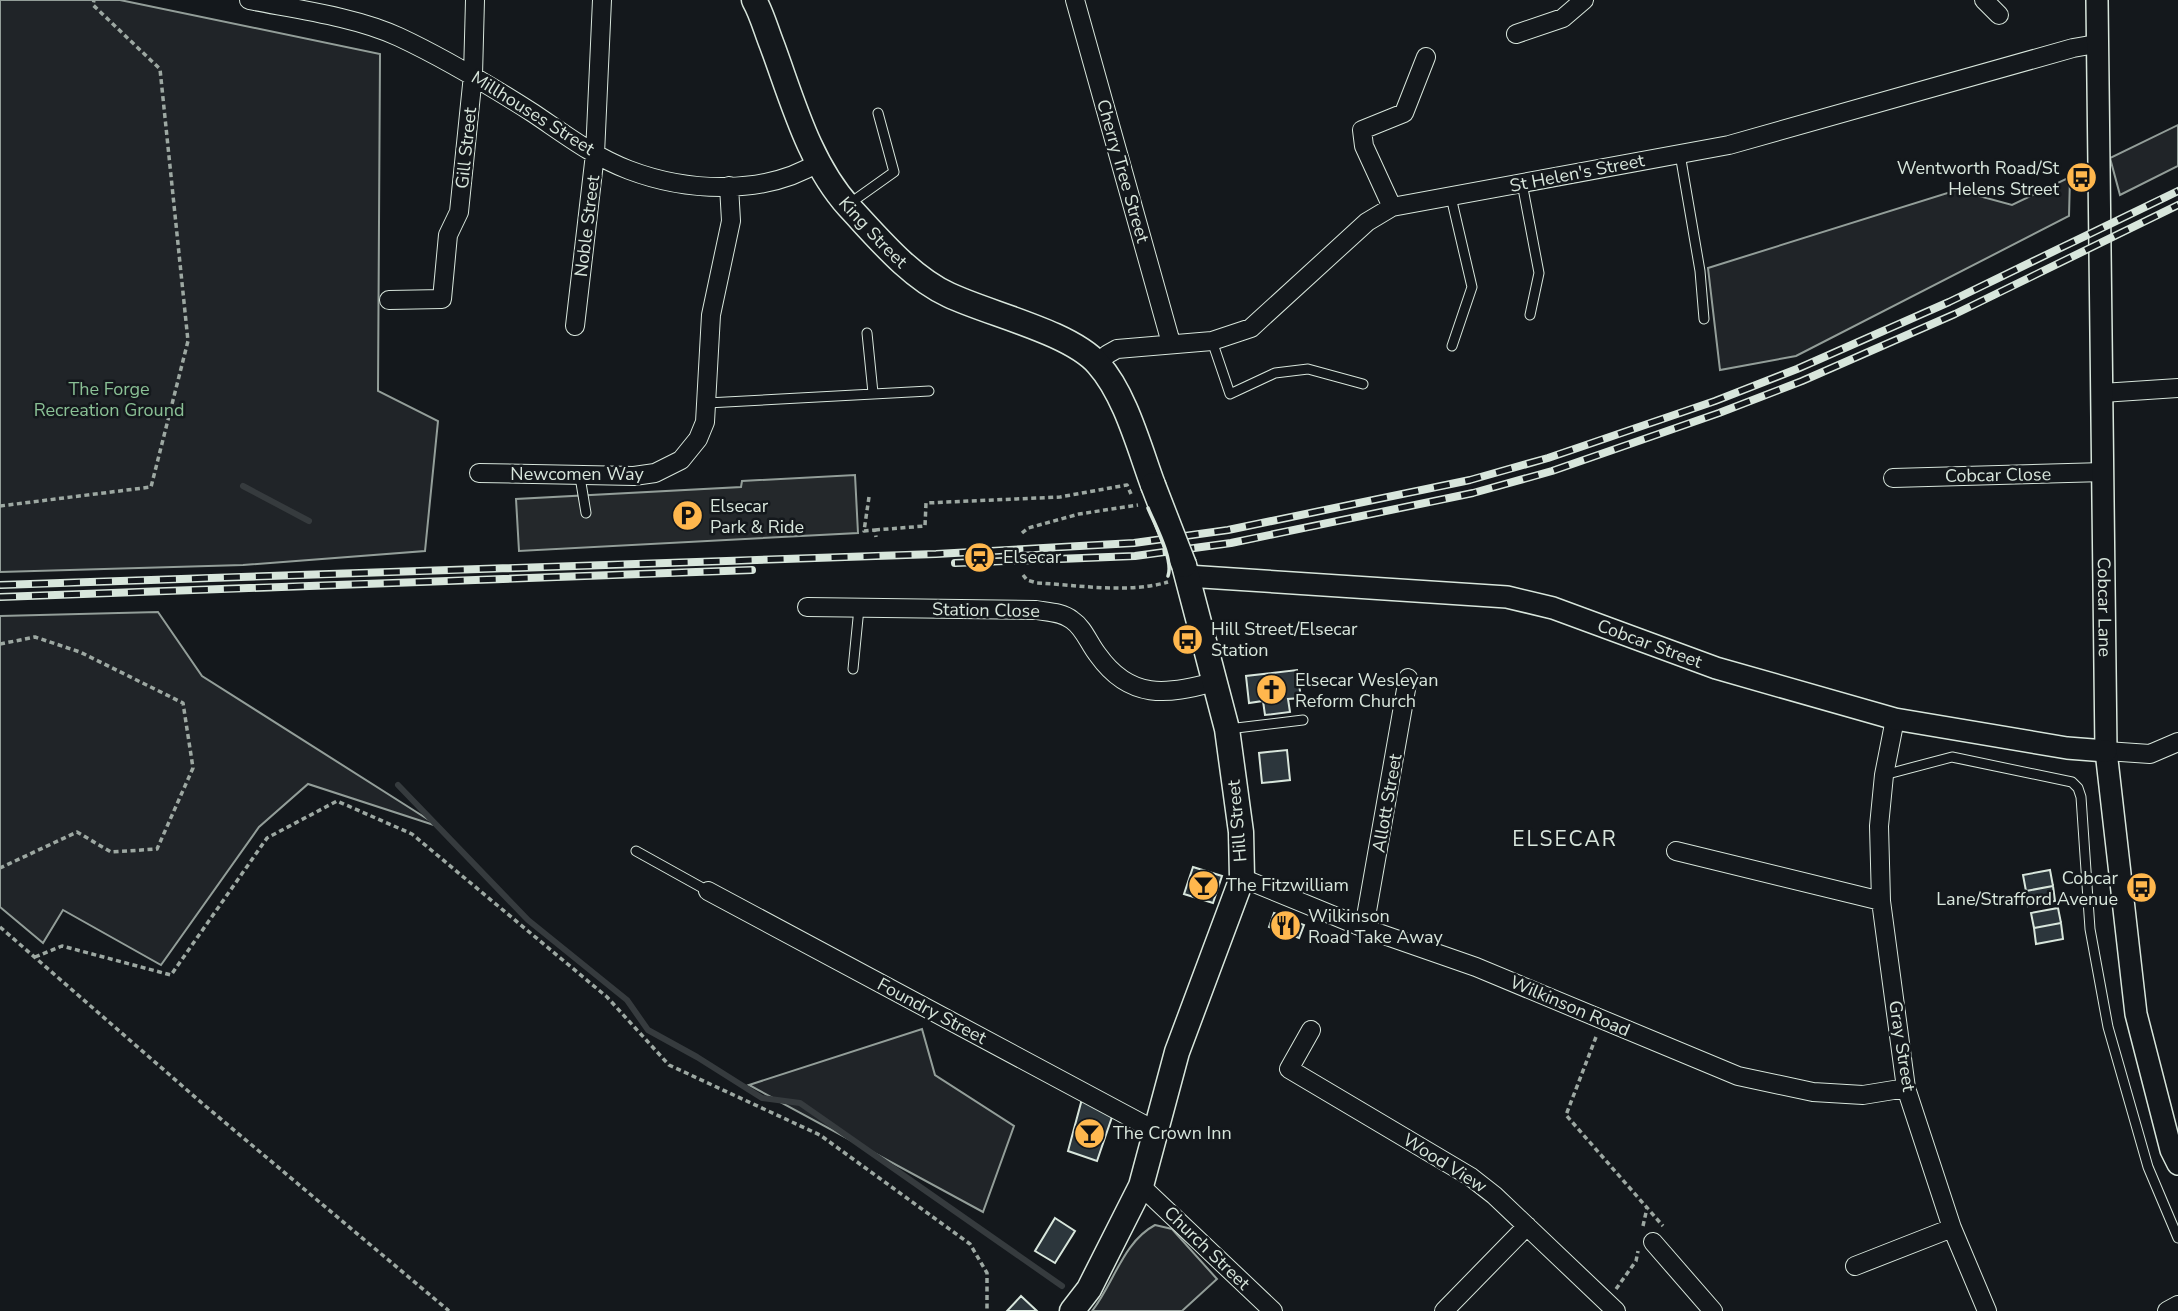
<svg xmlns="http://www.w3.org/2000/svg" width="2178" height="1311" font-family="'Nunito Sans',sans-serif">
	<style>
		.green { fill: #202428; stroke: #939e99; stroke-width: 2 }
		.parking { fill: #24282b; stroke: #939e99; stroke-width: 2 }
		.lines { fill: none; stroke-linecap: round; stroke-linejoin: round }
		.stream { stroke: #363b3e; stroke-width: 6 }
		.building { fill: #2c363c; stroke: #d8e6dc; stroke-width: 2 }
		.service-casing { stroke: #d8e6dc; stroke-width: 11 }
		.minor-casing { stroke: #d8e6dc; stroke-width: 20 }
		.tertiary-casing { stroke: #d8e6dc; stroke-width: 24 }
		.secondary-casing { stroke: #d8e6dc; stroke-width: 27 }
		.path { stroke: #9da8a2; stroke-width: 3.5; stroke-dasharray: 5 3.5; stroke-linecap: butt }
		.service { stroke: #14181c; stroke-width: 9 }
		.minor { stroke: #14181c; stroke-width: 18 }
		.tertiary { stroke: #14181c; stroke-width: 21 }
		.secondary { stroke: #14181c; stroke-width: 24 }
		.rail-casing { stroke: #d8e6dc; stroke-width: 8 }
		.rail { stroke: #14181c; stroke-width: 5; stroke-dasharray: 16; stroke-linecap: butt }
		.secondary-bridge-casing { stroke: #d8e6dc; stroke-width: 27; stroke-linecap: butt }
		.secondary-bridge { stroke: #14181c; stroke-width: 24 }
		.wall { stroke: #d8e6dc; stroke-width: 3.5 }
		.labels { text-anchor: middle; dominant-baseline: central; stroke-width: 5; stroke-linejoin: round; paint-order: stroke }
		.street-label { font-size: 18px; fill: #d8e6dc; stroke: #14181c }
		.poi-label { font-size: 18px; fill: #d8e6dc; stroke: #14181c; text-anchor: start }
		.park-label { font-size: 18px; fill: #8ac095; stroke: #14181c }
		.quarter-label { font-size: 21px; letter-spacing: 2px; fill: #d8e6dc; stroke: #14181c }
	</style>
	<rect width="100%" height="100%" fill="#14181c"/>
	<path class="green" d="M0,0H120L380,54L378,391L438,421L425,551L243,565L0,572Z
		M2178,125V166L2120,195L2110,158Z
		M2070,177L2069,216L1796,356L1720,370L1708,268L1957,190L2012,205Z
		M158,612L202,676L440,827L308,784L259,827L161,965L63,910L43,943L0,907V616Z
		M922,1029L935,1075L1014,1126L983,1212L749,1085Z
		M1155,1225L1172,1229L1217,1279L1182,1311H1092C1114,1283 1123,1242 1155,1225Z"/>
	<path class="parking" d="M855,475L858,533L519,551L516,499L741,487L742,481Z"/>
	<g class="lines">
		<path class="stream" d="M243,486L309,521
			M398,785L528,920L627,1000L648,1030L697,1057L762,1098L800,1103L1062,1286"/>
	</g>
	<path class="building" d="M1297,670L1301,698L1288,699L1290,712L1265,715L1263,701L1249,703L1246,676Z
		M1287,750L1290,780L1262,783L1259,753Z
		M1193,867L1222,876L1213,903L1184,894Z
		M2050,870L2053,886L2026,891L2023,875Z
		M2053,886L2055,901L2028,906L2026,891Z
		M2058,908L2061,923L2034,928L2031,913Z
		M1274,913L1304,925L1299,938L1269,927Z
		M2061,923L2063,939L2036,944L2034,928Z
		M1082,1099L1112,1117L1097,1161L1068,1151Z
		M1055,1218L1075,1231L1055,1263L1035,1251Z
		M1021,1296L1037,1311H1007Z"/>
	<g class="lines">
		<defs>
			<path id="service" d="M1680,154L1700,271L1704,319
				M1522,183L1539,273L1530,315
				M1451,197L1472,287L1452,346
				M849,204L894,172L878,113
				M867,333L873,393
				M1212,341L1230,394L1275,373L1308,369L1363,384
				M707,403L929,391
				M580,477L586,513
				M853,669L859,608
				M1228,729L1303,720
				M1884,775L1952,757L2072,782L2078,788L2081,797L2090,929L2108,1027L2148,1167L2178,1238
				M636,851L708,891"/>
			<path id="minor" d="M249,0C295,9 357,17 399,37C446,59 489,85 533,113C563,133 594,157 629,170C687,192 765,196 819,162
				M1075,0L1171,343
				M1984,0L1999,15
				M1516,34L1563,18L1584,0
				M1392,207L1364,146L1362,130L1404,113L1426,57
				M389,300L442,299L448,235L459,212L473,75L475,0
				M575,326L595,154L602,0
				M1097,363L1108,354L1117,349L1212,341L1251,328L1367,222L1392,207L1729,145L2073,48L2096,44
				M2102,393L2178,388
				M479,473L634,476L655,473L681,460L698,439L705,422L711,315L731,221L729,186
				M1893,478L2104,472
				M807,607L1036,610C1048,612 1062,612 1072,620C1084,628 1089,644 1098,655C1130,700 1167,695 1214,682
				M1895,719L1884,775L1879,826L1881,901L1906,1088L1952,1228L1987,1311
				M2106,751L2150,754L2178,742
				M1676,851L1881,901
				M1242,878L1364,928L1476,967L1738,1076L1813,1092L1863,1095L1906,1088
				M708,891L1156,1131
				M1364,928L1408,678
				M1311,1030L1289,1069L1471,1177L1494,1195L1616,1311
				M1141,1186L1273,1311
				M1653,1242L1713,1311
				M1855,1266L1952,1228
				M1444,1311L1527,1226
				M2167,1311L2178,1305"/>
			<g id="tertiary">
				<path id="s1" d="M2097,0L2106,751L2136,1014L2171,1150L2178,1164"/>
				<path id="s2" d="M1187,576L1507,597L1553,608L1716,668L1895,719L2067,748L2106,751"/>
			</g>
			<g id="secondary">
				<path id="s3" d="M754,0C762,14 766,30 772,45C792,99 809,163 849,207C878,238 910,277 949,295C989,314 1070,332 1098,364C1125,394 1139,447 1153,485"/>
				<path d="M1072,1311L1089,1289L1141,1186L1177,1052L1242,878L1241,832L1227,729L1184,565"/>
			</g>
		</defs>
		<use href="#service" class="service-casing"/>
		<use href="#minor" class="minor-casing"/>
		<use href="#tertiary" class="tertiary-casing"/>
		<use href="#secondary" class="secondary-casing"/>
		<path class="path" d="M869,497L864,531L875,530L876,537
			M0,506L151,487L188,341L160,69L93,5L94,0
			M875,530L925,526L926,503L1060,497L1127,485L1131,494
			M1022,533L1028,528L1079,514L1138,505
			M1023,575L1027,580L1037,583C1079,585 1127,594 1168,582
			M0,644L35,637L80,652L183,703L193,768L157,849L111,852L77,832L0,868
			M0,927L203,1104L449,1311
			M35,957L62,946L171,975L267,838L337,801L412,834L607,997L669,1065L820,1135L970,1244L987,1273V1311
			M1596,1037L1566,1115L1663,1226
			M1643,1226L1647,1208
			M1616,1289L1636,1261L1638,1251"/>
		<use href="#service" class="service"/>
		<use href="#minor" class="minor"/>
		<use href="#tertiary" class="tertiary"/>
		<use href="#secondary" class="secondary"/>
		<defs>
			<path id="rail" d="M955,563L1135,556L1231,543L1473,493L1552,471L1719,413L1802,381L1955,314L2178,205
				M0,585L936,554L1134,543L1228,530L1470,480L1548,458L1715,401L1797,369L1949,302L2178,191
				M0,597L752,570"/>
		</defs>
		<use href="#rail" class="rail-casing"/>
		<use href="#rail" class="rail"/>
		<defs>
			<path id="secondary-bridge" d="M1153,485L1184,565"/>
		</defs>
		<use href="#secondary-bridge" class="secondary-bridge-casing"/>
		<use href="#secondary-bridge" class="secondary-bridge"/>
		<path class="wall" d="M1148,508C1155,525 1174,560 1168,576"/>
	</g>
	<defs>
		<symbol id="bus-disc" viewBox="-11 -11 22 22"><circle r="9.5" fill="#ffb74d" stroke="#14181c"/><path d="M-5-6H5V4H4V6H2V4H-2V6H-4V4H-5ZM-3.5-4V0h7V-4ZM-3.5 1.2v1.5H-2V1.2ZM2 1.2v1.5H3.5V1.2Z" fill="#111"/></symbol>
		<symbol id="parking-disc" viewBox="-11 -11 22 22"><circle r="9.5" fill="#ffb74d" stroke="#14181c"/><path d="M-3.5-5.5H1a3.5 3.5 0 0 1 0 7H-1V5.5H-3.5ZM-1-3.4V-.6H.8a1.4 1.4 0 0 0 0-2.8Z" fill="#111"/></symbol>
		<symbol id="station-disc" viewBox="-11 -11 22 22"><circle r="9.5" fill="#ffb74d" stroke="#14181c"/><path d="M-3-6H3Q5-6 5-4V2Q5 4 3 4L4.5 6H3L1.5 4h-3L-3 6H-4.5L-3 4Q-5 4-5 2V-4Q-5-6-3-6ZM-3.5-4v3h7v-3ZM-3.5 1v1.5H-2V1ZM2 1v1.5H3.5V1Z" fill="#111"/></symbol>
		<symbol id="church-disc" viewBox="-11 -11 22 22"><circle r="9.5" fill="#ffb74d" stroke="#14181c"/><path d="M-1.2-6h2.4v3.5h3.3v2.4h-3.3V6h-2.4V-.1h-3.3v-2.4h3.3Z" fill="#111"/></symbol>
		<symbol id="bar-disc" viewBox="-11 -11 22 22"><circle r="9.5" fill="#ffb74d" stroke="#14181c"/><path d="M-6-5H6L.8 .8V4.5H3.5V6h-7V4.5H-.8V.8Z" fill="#111"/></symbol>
		<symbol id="restaurant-disc" viewBox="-11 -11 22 22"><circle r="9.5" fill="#ffb74d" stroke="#14181c"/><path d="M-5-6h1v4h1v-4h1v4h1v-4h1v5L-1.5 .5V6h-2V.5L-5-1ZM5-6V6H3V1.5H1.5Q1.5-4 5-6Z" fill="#111"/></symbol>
	</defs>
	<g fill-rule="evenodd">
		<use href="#bus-disc" x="2064" y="160" width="35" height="35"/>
		<use href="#parking-disc" x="670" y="498" width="35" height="35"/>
		<use href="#station-disc" x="962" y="540" width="35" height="35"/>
		<use href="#bus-disc" x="1170" y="622" width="35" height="35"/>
		<use href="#church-disc" x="1254" y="672" width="35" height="35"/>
		<use href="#bar-disc" x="1186" y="868" width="35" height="35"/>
		<use href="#bus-disc" x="2124" y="870" width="35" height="35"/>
		<use href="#restaurant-disc" x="1268" y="908" width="35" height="35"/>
		<use href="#bar-disc" x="1072" y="1116" width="35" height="35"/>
	</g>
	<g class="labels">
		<g class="street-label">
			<text transform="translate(533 113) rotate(32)">Millhouses Street</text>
			<text transform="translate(466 148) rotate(-84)">Gill Street</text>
			<text transform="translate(1123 171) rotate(74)">Cherry Tree Street</text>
			<text transform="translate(1577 173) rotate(-11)">St Helen's Street</text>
			<text transform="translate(587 226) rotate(-83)">Noble Street</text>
			<text stroke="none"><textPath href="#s3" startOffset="264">King Street</textPath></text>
			<text x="577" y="474">Newcomen Way</text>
			<text transform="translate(1998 475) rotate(-1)">Cobcar Close</text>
			<text stroke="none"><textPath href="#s1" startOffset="607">Cobcar Lane</textPath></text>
			<text transform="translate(986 610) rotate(1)">Station Close</text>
			<text stroke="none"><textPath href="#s2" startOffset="471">Cobcar Street</textPath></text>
			<text transform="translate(1387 803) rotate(-80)">Allott Street</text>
			<text transform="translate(1237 821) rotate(-95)">Hill Street</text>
			<text transform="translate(1570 1006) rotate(23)">Wilkinson Road</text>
			<text transform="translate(932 1011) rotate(28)">Foundry Street</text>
			<text transform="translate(1902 1046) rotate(81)">Gray Street</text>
			<text transform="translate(1445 1163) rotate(32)">Wood View</text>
			<text transform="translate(1207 1248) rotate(44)">Church Street</text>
		</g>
		<g class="poi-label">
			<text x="2059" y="168" text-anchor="end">Wentworth Road/St<tspan x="2059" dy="21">Helens Street</tspan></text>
			<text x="710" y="506">Elsecar<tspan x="710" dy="21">Park &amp; Ride</tspan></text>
			<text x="1003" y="557">Elsecar</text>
			<text x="1211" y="629">Hill Street/Elsecar<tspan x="1211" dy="21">Station</tspan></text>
			<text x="1295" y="680">Elsecar Wesleyan<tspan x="1295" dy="21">Reform Church</tspan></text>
			<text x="2118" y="878" text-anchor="end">Cobcar<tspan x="2118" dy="21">Lane/Strafford Avenue</tspan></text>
			<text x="1226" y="885">The Fitzwilliam</text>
			<text x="1308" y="916">Wilkinson<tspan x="1308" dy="21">Road Take Away</tspan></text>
			<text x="1113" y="1133">The Crown Inn</text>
		</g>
		<g class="park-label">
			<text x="109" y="389">The Forge<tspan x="109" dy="21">Recreation Ground</tspan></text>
		</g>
		<g class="quarter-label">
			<text x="1565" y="839">ELSECAR</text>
		</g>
	</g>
</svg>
